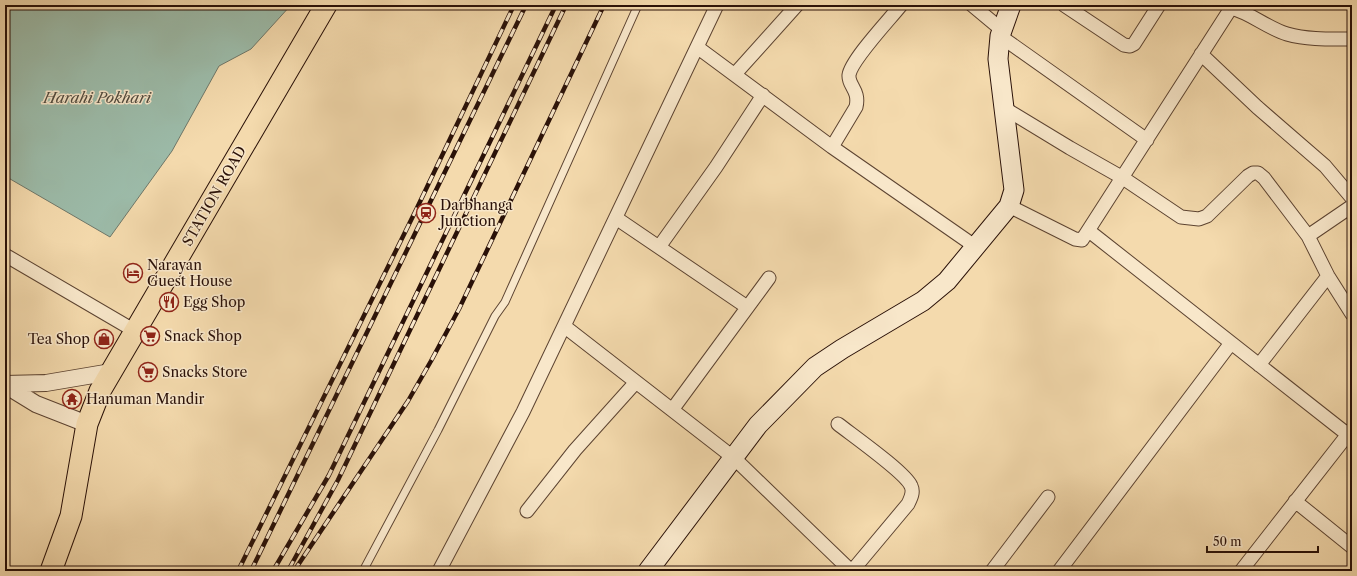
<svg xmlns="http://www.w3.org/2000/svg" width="1357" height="576" font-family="'Libre Caslon Text',serif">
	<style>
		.water { fill: #9cbba9; stroke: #6e7769 }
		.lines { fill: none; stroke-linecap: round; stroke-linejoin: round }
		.service-casing { stroke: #5c4331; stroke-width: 9 }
		.minor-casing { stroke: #5c4331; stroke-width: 15 }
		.tertiary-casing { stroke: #5c4331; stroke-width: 18 }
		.secondary-casing { stroke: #2a1108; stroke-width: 21 }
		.primary-casing { stroke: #2a1108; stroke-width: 23 }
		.service { stroke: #f8e7ca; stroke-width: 7 }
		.minor { stroke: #f8e7ca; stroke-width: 13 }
		.tertiary { stroke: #f8e7ca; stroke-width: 16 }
		.secondary { stroke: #f8e7ca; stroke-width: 19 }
		.primary { stroke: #f4daad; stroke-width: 21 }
		.rail-casing { stroke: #2a1108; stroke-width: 4.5 }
		.rail { stroke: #f8e7ca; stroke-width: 3; stroke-dasharray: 9; stroke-linecap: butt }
		.labels { text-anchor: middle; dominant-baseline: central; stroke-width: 3; stroke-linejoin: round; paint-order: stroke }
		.street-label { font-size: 14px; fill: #2a1108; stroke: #f8e7ca }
		.poi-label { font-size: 14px; fill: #2a1108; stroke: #f8e7ca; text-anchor: start }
		.water-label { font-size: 15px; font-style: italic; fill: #524c40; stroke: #f8e7ca }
	</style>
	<rect width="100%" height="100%" fill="#f4daad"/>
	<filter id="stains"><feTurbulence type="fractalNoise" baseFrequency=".005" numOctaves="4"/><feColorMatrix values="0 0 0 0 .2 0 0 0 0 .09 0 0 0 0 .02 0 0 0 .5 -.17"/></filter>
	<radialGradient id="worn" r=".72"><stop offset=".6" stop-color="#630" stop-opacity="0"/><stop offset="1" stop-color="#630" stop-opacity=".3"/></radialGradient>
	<path class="water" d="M5,5H291L251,49L219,66L172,151L110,237L5,176Z"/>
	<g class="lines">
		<defs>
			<path id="service" d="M363,571L438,430L495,316L505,302L638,5"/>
			<path id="minor" d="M972,5L1002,30
				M1064,5L1124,45L1130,46L1134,44L1159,5
				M1000,36L1147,140
				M697,47L832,147L976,247
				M1201,54L1257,107L1325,166L1352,198
				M735,74L797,5
				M1004,108L1070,148L1123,178L1181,217L1199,219L1207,216L1248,176L1253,173H1258L1264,178L1308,236L1328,276L1352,314
				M832,147L856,107C860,90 848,86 849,75C851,60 890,19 901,5
				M1009,206L1075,239L1082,240L1231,8C1251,13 1267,28 1287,34C1308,40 1331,39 1352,39
				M616,218L747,307
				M1089,231L1347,434
				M1308,236L1352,206
				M659,247L716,167L763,95
				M5,255L135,331
				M564,326L734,458L851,571
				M1259,365L1328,276
				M672,410L769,278
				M838,424C852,435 906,473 911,486C914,492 911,498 908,504L852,571
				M1295,501L1352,547
				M527,511L575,450L636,382
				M439,571L523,412L717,5
				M992,571L1048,497
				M1059,571L1231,343
				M1241,571L1352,429"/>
			<path id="tertiary" d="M5,384L46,383L111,372
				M5,385L36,404L87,424"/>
			<path id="secondary" d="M648,571L758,425L815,367L842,349L923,301L947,281L1009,206L1014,190L998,59L1000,36L1011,5"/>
			<path id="primary" d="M51,571L71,516L87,424L100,391L326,5"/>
		</defs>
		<use href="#service" class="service-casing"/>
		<use href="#minor" class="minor-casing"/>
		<use href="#tertiary" class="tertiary-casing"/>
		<use href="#secondary" class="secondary-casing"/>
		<use href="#primary" class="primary-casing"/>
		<use href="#service" class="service"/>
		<use href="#minor" class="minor"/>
		<use href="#tertiary" class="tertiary"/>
		<use href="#secondary" class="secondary"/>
		<use href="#primary" class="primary"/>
		<defs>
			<path id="rail" d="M289,569L338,480L566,5
				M238,571L417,208L514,5
				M251,571L526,5
				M273,571L329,475L556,5
				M294,571L408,401L431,361L459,309L604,5"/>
		</defs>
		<use href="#rail" class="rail-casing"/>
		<use href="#rail" class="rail"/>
	</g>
	<defs>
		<symbol id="station-ring" viewBox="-11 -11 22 22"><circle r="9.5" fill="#f8e7ca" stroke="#8f2418" stroke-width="1.5"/><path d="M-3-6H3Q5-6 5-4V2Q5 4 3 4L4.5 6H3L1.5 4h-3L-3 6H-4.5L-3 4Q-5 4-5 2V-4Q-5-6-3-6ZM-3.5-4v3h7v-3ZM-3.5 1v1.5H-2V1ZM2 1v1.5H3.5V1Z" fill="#8f2418"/></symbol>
		<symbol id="hotel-ring" viewBox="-11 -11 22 22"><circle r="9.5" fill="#f8e7ca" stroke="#8f2418" stroke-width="1.5"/><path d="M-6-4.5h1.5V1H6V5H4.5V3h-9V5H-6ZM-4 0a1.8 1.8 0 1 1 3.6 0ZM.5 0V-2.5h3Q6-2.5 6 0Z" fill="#8f2418"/></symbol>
		<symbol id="restaurant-ring" viewBox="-11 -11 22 22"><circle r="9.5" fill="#f8e7ca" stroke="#8f2418" stroke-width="1.5"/><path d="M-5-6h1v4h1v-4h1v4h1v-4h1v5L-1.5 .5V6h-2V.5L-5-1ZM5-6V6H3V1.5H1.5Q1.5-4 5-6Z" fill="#8f2418"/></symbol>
		<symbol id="supermarket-ring" viewBox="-11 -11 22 22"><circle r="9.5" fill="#f8e7ca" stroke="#8f2418" stroke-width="1.5"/><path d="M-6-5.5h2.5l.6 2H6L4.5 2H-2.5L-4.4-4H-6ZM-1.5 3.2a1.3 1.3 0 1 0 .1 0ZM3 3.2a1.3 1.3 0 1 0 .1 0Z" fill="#8f2418"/></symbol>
		<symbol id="shop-ring" viewBox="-11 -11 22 22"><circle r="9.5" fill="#f8e7ca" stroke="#8f2418" stroke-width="1.5"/><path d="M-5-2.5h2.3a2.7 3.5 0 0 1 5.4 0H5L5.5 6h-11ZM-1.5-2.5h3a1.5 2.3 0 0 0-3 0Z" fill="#8f2418"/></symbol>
		<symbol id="temple-ring" viewBox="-11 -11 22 22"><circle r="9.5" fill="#f8e7ca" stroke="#8f2418" stroke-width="1.5"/><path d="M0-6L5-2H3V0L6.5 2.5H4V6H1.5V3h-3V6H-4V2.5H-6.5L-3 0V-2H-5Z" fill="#8f2418"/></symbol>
	</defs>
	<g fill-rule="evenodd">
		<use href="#station-ring" x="415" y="202" width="22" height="22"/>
		<use href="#hotel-ring" x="122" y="262" width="22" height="22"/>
		<use href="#restaurant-ring" x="158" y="291" width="22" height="22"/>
		<use href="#supermarket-ring" x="139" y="325" width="22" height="22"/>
		<use href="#shop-ring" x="93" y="328" width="22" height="22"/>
		<use href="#supermarket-ring" x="137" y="361" width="22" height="22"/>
		<use href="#temple-ring" x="61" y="388" width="22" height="22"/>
	</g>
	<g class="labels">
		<g class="street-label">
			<text transform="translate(214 196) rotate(-60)">STATION ROAD</text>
		</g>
		<g class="poi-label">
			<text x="440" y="205">Darbhanga<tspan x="440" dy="16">Junction</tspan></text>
			<text x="147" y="265">Narayan<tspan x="147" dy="16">Guest House</tspan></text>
			<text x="183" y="302">Egg Shop</text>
			<text x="164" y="336">Snack Shop</text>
			<text x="90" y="339" text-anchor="end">Tea Shop</text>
			<text x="162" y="372">Snacks Store</text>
			<text x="86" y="399">Hanuman Mandir</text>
		</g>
		<g class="water-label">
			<text x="97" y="97">Harahi Pokhari</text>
		</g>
	</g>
	<rect width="1357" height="576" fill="none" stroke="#f4daad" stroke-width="20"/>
	<rect x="6" y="6" width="1345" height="564" fill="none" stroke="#2a1108" stroke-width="2"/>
	<rect x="10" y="10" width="1337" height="556" fill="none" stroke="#2a1108"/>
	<path d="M1207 546v6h111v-6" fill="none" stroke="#2a1108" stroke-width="2"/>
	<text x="1213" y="546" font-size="12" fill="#2a1108" stroke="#f8e7ca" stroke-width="3" paint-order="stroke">50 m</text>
	<rect width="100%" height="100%" filter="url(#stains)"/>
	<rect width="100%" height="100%" fill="url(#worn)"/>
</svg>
